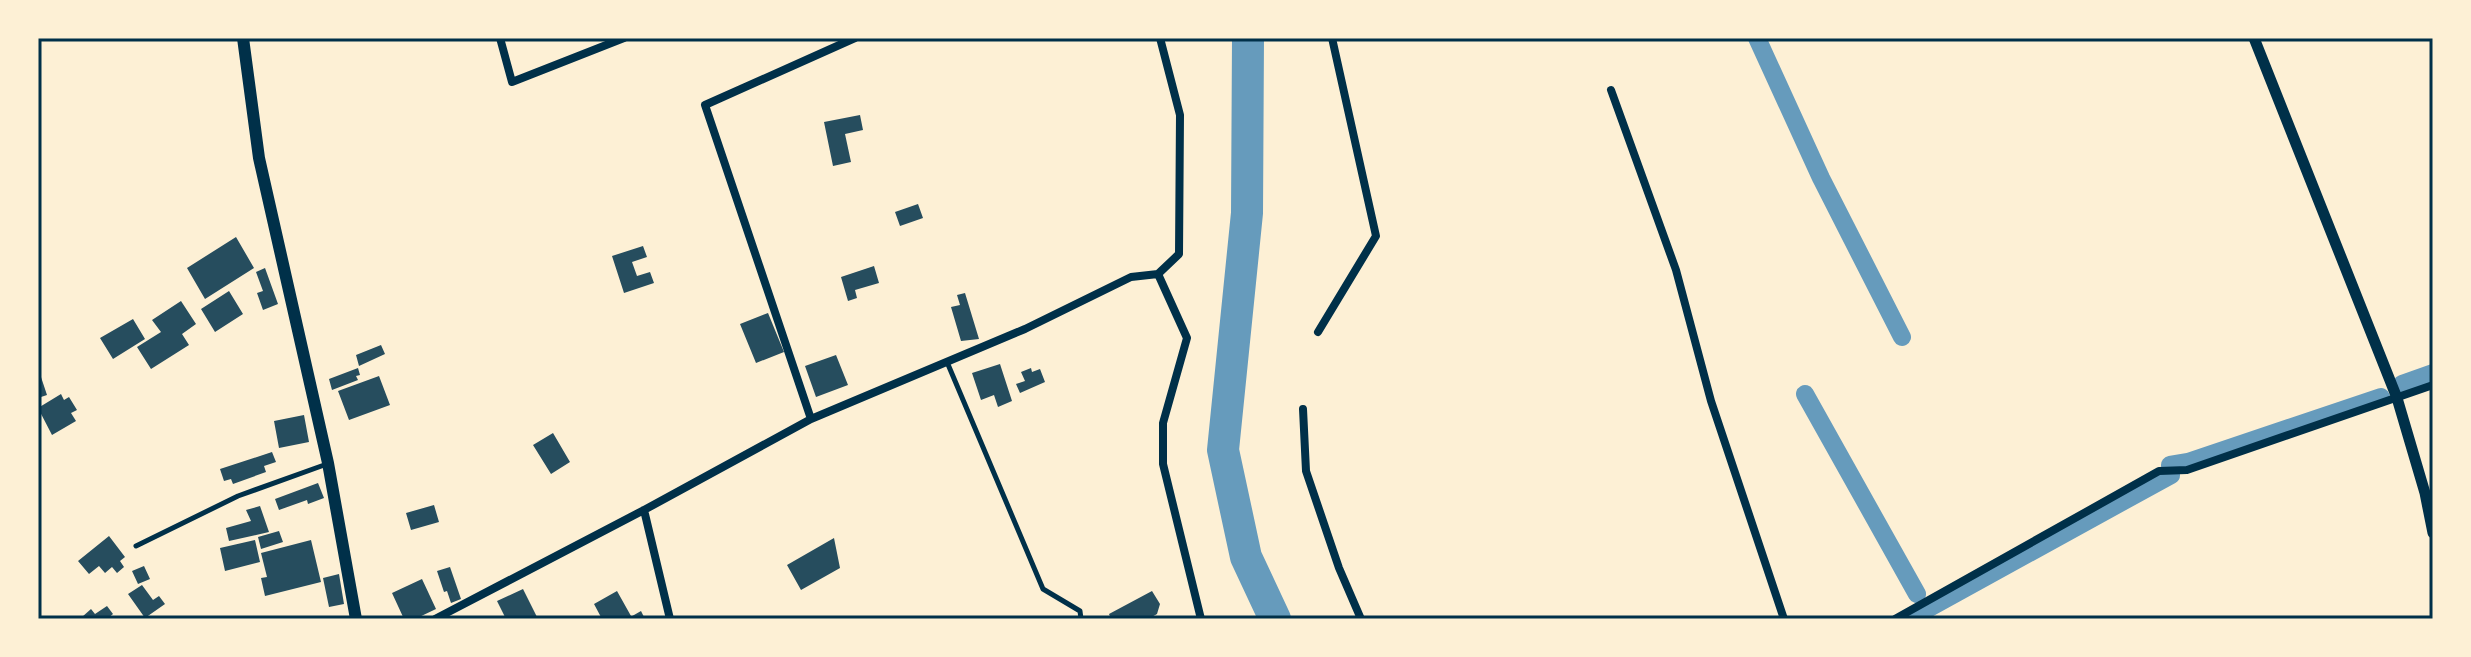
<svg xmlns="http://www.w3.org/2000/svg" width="2471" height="657" font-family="'Noto Serif',serif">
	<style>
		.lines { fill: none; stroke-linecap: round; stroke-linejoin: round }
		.canal { stroke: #669bbc; stroke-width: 18 }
		.river { stroke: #669bbc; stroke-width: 32 }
		.building { fill: #264d5e }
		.service { stroke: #003049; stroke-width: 5 }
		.minor { stroke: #003049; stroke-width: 8 }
		.tertiary { stroke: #003049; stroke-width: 11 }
		.secondary { stroke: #003049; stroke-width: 12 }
		.neatline { fill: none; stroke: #003049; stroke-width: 3 }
	</style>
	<rect width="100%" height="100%" fill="#fdf0d5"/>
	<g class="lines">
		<path class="canal" d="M1757,38L1821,178L1902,337
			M2402,384L2433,373
			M1805,394L1917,594
			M1909,619L2171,475L2170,465L2188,462L2381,397"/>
		<path class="river" d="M1248,38L1247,213L1223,450L1246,557L1275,619"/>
	</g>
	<path class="building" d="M860,115L863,130L845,134L851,162L833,166L824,122Z
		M918,204L923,218L900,226L895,212Z
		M236,237L254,268L205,299L187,268Z
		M643,246L647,257L632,262L637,276L650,272L654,283L624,293L612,256Z
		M874,266L879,283L855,290L857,298L848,301L841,277Z
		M265,268L278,304L263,310L257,293L263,291L256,272Z
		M229,291L243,314L215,332L201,309Z
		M965,293L979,339L961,341L951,307L960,305L957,295Z
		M181,301L196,324L182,334L189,345L151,369L137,347L161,332L152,320Z
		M768,313L784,352L756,363L740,324Z
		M133,319L145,339L113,359L100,338Z
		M381,345L385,354L359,366L356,355Z
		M836,355L848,385L816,397L805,366Z
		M1000,364L1012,401L998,407L994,395L981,400L972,373Z
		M38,368L47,395L38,398Z
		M358,368L360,375L356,376L358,380L332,390L329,379Z
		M1031,368L1032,372L1040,369L1045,382L1020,393L1016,384L1025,381L1021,372Z
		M379,376L390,405L349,420L338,391Z
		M61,394L64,400L69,397L77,410L71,413L76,421L52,435L38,408Z
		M304,415L309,442L279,448L274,421Z
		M553,433L570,462L551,474L533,445Z
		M272,452L276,462L264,466L266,472L233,484L231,479L224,481L220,469Z
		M318,483L324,498L308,504L307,500L279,510L275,499Z
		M434,505L439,522L411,530L406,513Z
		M260,506L269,532L229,541L226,528L251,521L246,510Z
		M279,531L283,542L261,549L258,537Z
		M109,536L125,557L120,561L124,567L117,573L112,567L105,573L99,566L89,574L78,561Z
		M834,538L840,568L801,590L787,565Z
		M255,540L260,562L225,571L220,548Z
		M311,540L321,582L265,596L261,578L267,577L261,553Z
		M144,566L150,579L138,584L132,571Z
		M450,567L461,599L451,603L447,591L444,592L437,571Z
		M339,574L344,604L329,607L323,578Z
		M422,579L436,609L415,619H404L392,593Z
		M142,585L153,600L159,596L165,604L145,618L128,594Z
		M523,589L538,619H506L497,601Z
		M617,591L631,616L625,619H602L594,604Z
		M1152,591L1160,604L1157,614L1148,619H1111L1109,614Z
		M107,606L113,614L107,619L82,617L91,609L95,614Z
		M641,611L645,619H627Z"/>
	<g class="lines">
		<path class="service" d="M947,362L1043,589L1080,611L1081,619
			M136,546L238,496L327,464"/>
		<path class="minor" d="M500,38L512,82L624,38
			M1611,90L1676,270L1711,401L1784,619
			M1158,274L1179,254L1180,115L1160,38
			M1318,332L1376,236L1332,38
			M1303,409L1306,471L1339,568L1361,619
			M811,419L705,105L855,38
			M644,510L670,619
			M435,619L644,510L811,419L1025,329L1131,277L1158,274L1187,338L1163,423V464L1201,619
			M1895,619L2159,471L2187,470L2433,385"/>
		<path class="tertiary" d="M2254,38L2397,398L2425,493L2433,533"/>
		<path class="secondary" d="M243,38L259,158L328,463L356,619"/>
	</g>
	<rect width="2471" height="657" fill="none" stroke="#fdf0d5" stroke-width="80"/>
	<rect x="40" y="40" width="2391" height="577" class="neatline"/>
</svg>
